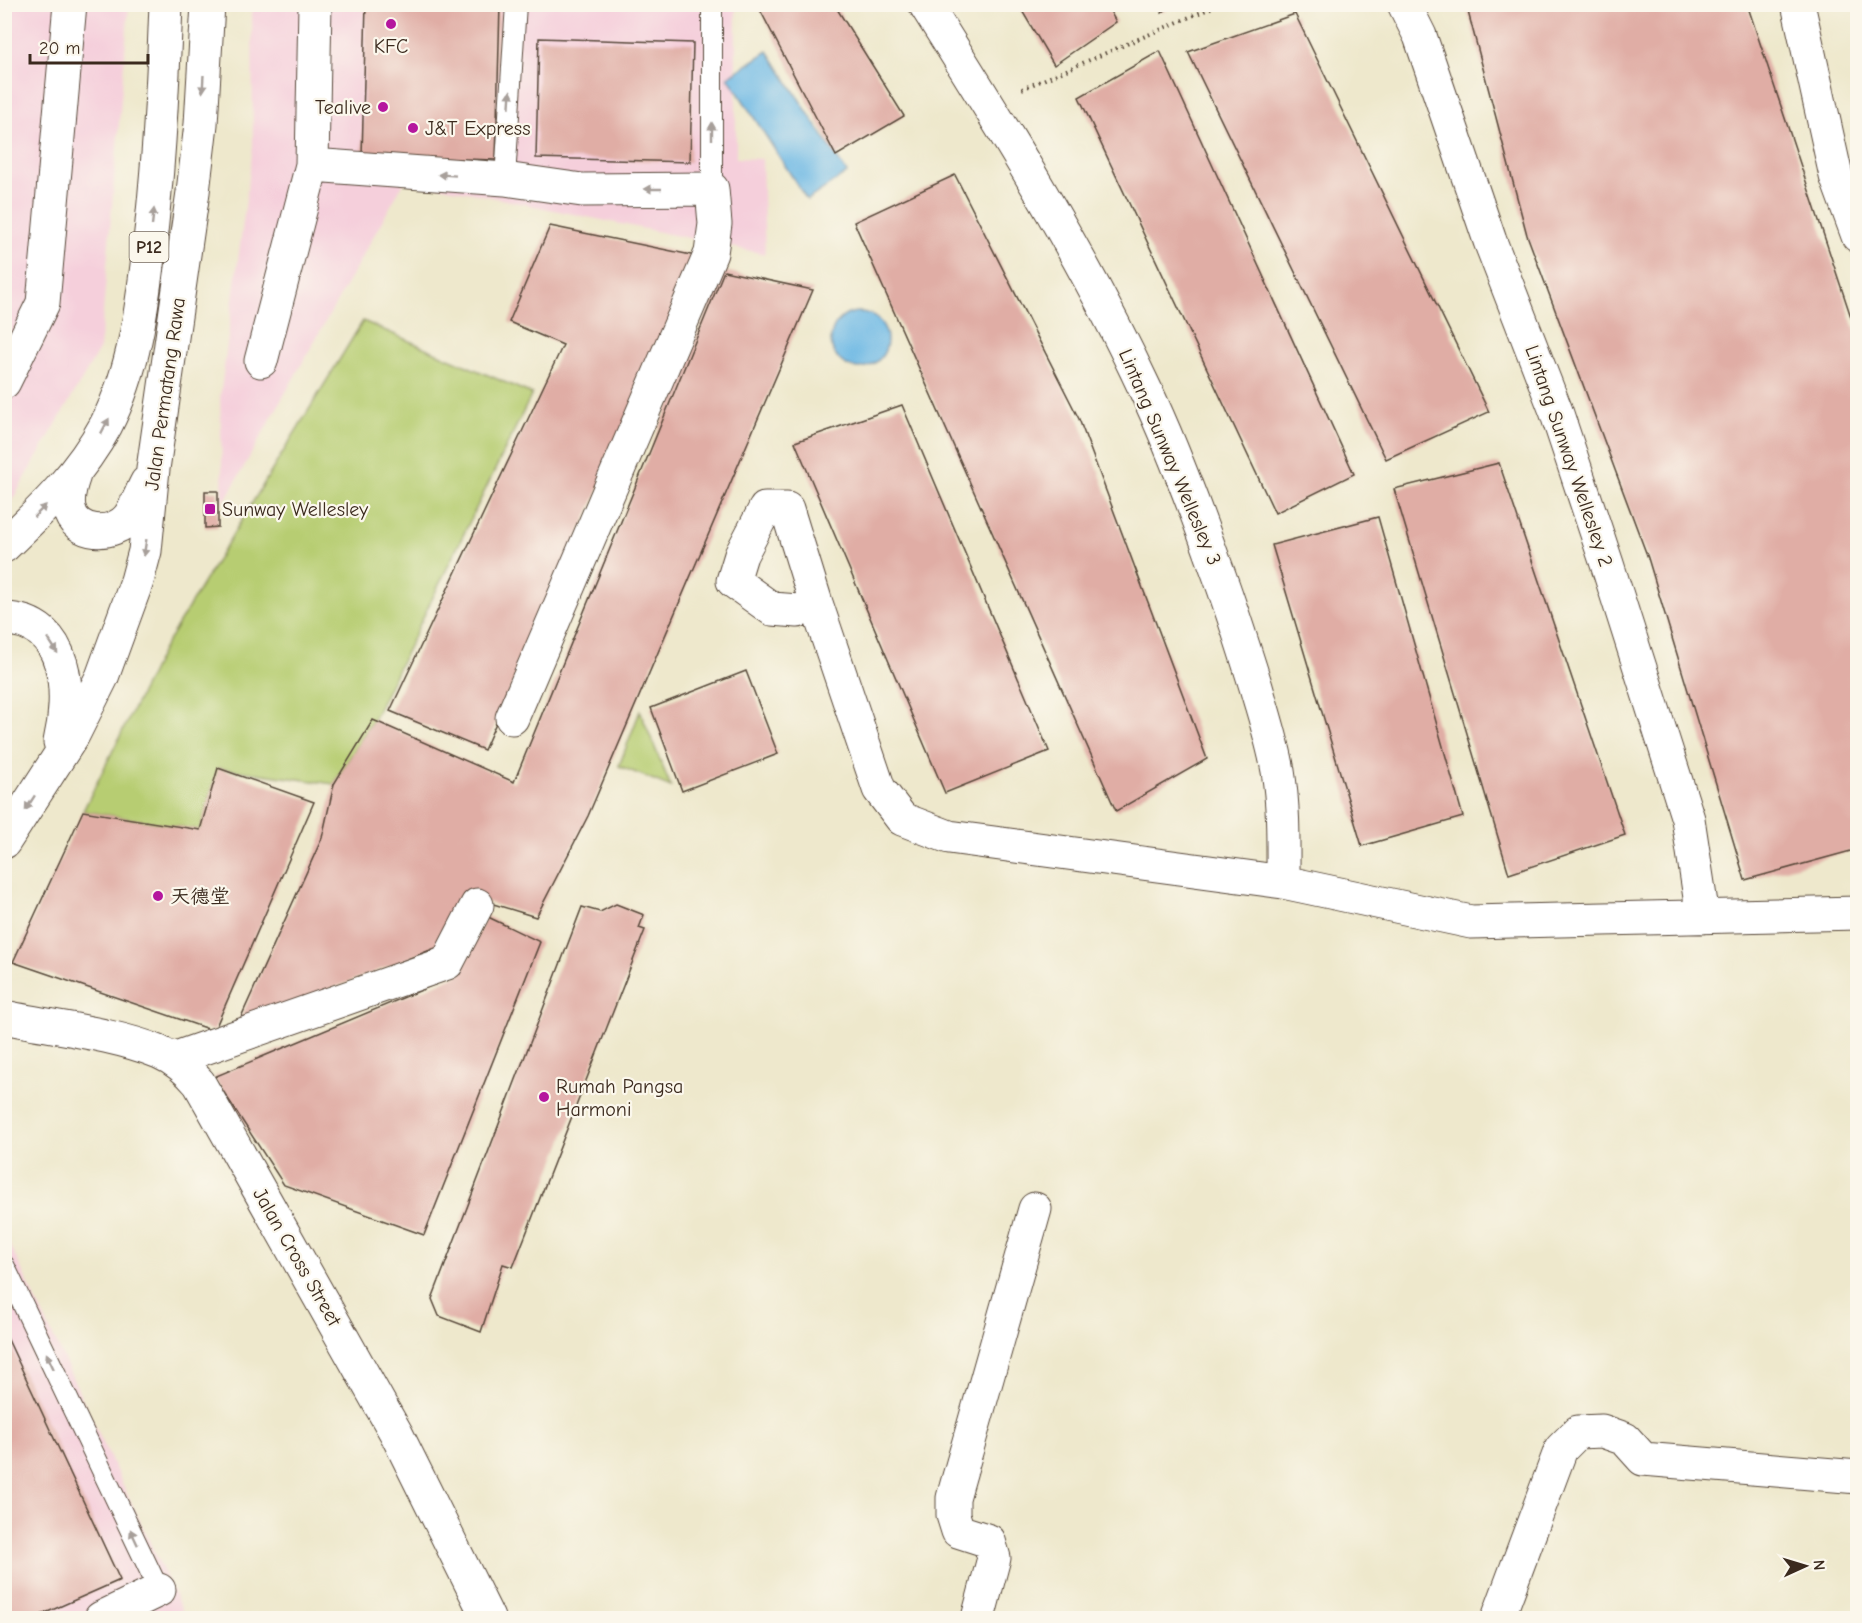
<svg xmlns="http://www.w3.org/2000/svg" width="1862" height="1623" font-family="'Comic Neue','LXGW WenKai TC',sans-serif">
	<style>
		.built { fill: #f5cfdb }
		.green { fill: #b7cd72; stroke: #797c48; stroke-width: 1.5 }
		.water { fill: #6bb7e4; stroke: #537081; stroke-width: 1.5 }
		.building { fill: #e0ada5 }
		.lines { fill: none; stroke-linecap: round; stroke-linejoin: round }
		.service-casing { stroke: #564638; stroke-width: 22 }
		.minor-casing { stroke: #564638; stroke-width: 35 }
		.primary-casing { stroke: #564638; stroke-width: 35 }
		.path { stroke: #564638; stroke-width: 4; stroke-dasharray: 1.5 4.5; stroke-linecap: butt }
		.service { stroke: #fff; stroke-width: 20 }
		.minor { stroke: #fff; stroke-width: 33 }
		.primary { stroke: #fff; stroke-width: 33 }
		.oneway { fill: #a79f9a }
		.poi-dot { fill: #b5179e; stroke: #fbf7ec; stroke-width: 2 }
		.labels { text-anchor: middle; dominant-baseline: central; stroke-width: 4.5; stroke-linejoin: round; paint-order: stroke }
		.shield { fill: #fbf7ec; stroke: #75685c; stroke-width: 1.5 }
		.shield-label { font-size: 18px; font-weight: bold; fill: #3b2a1e }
		.poi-label { font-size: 20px; fill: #3b2a1e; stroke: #fbf7ec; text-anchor: start }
		.street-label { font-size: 20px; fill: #3b2a1e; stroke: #fbf7ec }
	</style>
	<rect width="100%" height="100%" fill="#fbf7ec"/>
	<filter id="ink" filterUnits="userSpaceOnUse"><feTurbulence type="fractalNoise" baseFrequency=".0167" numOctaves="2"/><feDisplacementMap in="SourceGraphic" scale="12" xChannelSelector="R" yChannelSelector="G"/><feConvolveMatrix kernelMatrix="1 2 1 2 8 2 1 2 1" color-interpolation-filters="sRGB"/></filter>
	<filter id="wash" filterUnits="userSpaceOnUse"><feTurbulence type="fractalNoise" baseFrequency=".008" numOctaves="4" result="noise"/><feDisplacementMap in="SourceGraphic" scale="24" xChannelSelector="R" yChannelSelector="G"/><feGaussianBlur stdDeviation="1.35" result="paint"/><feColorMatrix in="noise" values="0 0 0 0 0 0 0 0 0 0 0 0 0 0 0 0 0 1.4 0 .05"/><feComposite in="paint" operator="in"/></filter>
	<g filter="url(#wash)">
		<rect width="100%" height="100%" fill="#eee8cc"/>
		<path class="built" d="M5,5H129L100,348L5,513Z
			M252,5H736V158L762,159L765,254L433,185L404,182L223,504L220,398L253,146Z
			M4,1232L185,1617L183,1618H5Z"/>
		<path class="green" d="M363,321L532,394L373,720L334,784L218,768L200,830L83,811L163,649Z
			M640,711L671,787L619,766Z"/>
		<path class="water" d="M768,51L847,173L807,200L728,77Z
			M831 340a28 28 0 1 1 56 0a28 28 0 1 1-56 0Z"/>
		<g id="blocks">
			<path class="building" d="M366,4H500L496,160L362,156Z
				M757,4H834L904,116L836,156Z
				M1018,4H1106L1116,22L1054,65Z
				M1156,4H1172L1162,13Z
				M1466,4H1747L1858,338V849L1745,880L1648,558L1527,235Z
				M1295,14L1489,412L1386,459L1188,52Z
				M539,38L693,43L690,162L536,158Z
				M1160,51L1354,474L1275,513L1079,97Z
				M955,175L1079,419L1207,759L1116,811L854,222Z
				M550,226L701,257L484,750L390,711L563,345L509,322Z
				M724,271L813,290L588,816L536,917L464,895L438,947L237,1026L322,838L334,784L373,720L514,782Z
				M902,405L1049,751L945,793L795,442Z
				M1499,463L1625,835L1509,874L1394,489Z
				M205,491H218V527L205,528Z
				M1378,517L1463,817L1362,846L1272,545Z
				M746,671L778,754L682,791L651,708Z
				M218,768L314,802L214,1031L13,962L83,811L200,830Z
				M616,904L644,915L639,928L645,930L513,1267L503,1264L481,1332L439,1316L432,1299L582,907L600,912Z
				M486,916L540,942L424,1235L284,1185L214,1077L460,974Z
				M4,1331L120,1580L34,1618H4Z"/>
		</g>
	</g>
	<g filter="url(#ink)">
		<use href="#blocks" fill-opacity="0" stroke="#564638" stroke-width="1.5"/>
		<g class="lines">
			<defs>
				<path id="service" d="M505,179L516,4
					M712,189V4
					M4,1265L159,1590"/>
				<path id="minor" d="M925,4C1004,129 1083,256 1145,389C1172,446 1194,505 1215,564C1230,604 1243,645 1256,687C1264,715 1273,742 1278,771C1284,807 1283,845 1283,882
					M1404,4L1420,36L1490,241L1556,411L1607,564L1688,819L1703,917
					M1798,4L1836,176L1858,236
					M312,165L505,179L582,190L712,189L715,224L711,253L512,718
					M261,361L312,165L315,4
					M4,382L43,303L70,4
					M816,603L798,611L772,609L733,581L741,555L765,509H787L816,603L879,789L902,819L949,837L1283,882L1471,922L1858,913
					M4,1017C52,1027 115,1034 159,1052C175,1059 188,1070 199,1083L396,1433L488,1618
					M173,1059L447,963L477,905
					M101,1618L159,1590
					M978,1618L994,1558L989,1541L958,1531L953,1515V1498L1035,1209
					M1498,1618L1561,1449L1578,1432L1602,1431L1625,1439L1643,1459L1858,1477"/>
				<path id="primary" d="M74,475C70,486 67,497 69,508C74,536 114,537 129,517C136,507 141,493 147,482
					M4,546C43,509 81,472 106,425C134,371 142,308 149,249C159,168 163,86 166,4
					M4,619C70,620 71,696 60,742
					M4,842L73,735L102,677L137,581L145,551L153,469L193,192L201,124L208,4"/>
			</defs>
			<use href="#service" class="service-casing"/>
			<use href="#minor" class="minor-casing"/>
			<use href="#primary" class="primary-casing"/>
			<path class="path" d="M1022,89L1220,4"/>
			<use href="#service" class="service"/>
			<use href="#minor" class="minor"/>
			<use href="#primary" class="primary"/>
		</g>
		<defs><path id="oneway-solid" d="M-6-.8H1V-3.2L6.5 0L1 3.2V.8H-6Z" transform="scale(1.5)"/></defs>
		<g class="oneway">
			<use href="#oneway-solid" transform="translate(203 84) rotate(93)"/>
			<use href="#oneway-solid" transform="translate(510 99) rotate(-86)"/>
			<use href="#oneway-solid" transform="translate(712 131) rotate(-90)"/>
			<use href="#oneway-solid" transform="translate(447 175) rotate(-176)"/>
			<use href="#oneway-solid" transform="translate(653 189) rotate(180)"/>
			<use href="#oneway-solid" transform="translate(153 217) rotate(-83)"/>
			<use href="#oneway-solid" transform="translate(105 426) rotate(-62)"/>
			<use href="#oneway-solid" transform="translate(40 511) rotate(-45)"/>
			<use href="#oneway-solid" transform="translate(145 548) rotate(99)"/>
			<use href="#oneway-solid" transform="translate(53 646) rotate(57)"/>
			<use href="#oneway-solid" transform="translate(30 803) rotate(123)"/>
			<use href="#oneway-solid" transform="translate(50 1361) rotate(-115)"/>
			<use href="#oneway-solid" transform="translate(134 1537) rotate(-115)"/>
		</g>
	</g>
	<g class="poi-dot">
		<circle cx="391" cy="24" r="6"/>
		<circle cx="383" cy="107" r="6"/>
		<circle cx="413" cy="128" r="6"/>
		<rect x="204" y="503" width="12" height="12" rx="3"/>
		<circle cx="158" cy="896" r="6"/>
		<circle cx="544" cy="1097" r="6"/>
	</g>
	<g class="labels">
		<rect class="shield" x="129.5" y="232" width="39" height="30" rx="4.5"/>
		<g class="shield-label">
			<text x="149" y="247">P12</text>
		</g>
		<g class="poi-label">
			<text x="391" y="46" text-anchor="middle">KFC</text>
			<text x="371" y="107" text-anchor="end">Tealive</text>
			<text x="425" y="128">J&amp;T Express</text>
			<text x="222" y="509">Sunway Wellesley</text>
			<text x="170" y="896">天德堂</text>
			<text x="556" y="1086">Rumah Pangsa<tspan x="556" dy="23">Harmoni</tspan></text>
		</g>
		<g class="street-label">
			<text transform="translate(165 394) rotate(-82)">Jalan Permatang Rawa</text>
			<text transform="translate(1569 456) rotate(71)">Lintang Sunway Wellesley 2</text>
			<text transform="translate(1170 457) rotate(67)">Lintang Sunway Wellesley 3</text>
			<text transform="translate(297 1257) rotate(60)">Jalan Cross Street</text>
		</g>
	</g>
	<rect width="1862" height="1623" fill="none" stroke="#fbf7ec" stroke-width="24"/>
	<g transform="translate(1805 1566) rotate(86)" stroke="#fbf7ec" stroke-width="4.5" paint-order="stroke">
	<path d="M0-4.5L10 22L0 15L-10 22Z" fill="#3b2a1e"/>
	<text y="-9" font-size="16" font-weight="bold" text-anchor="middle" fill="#3b2a1e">N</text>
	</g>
	<path d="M30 54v9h118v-9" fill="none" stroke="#3b2a1e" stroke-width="3"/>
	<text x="39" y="54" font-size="18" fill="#3b2a1e" stroke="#fbf7ec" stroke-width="4.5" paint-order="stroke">20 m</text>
</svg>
